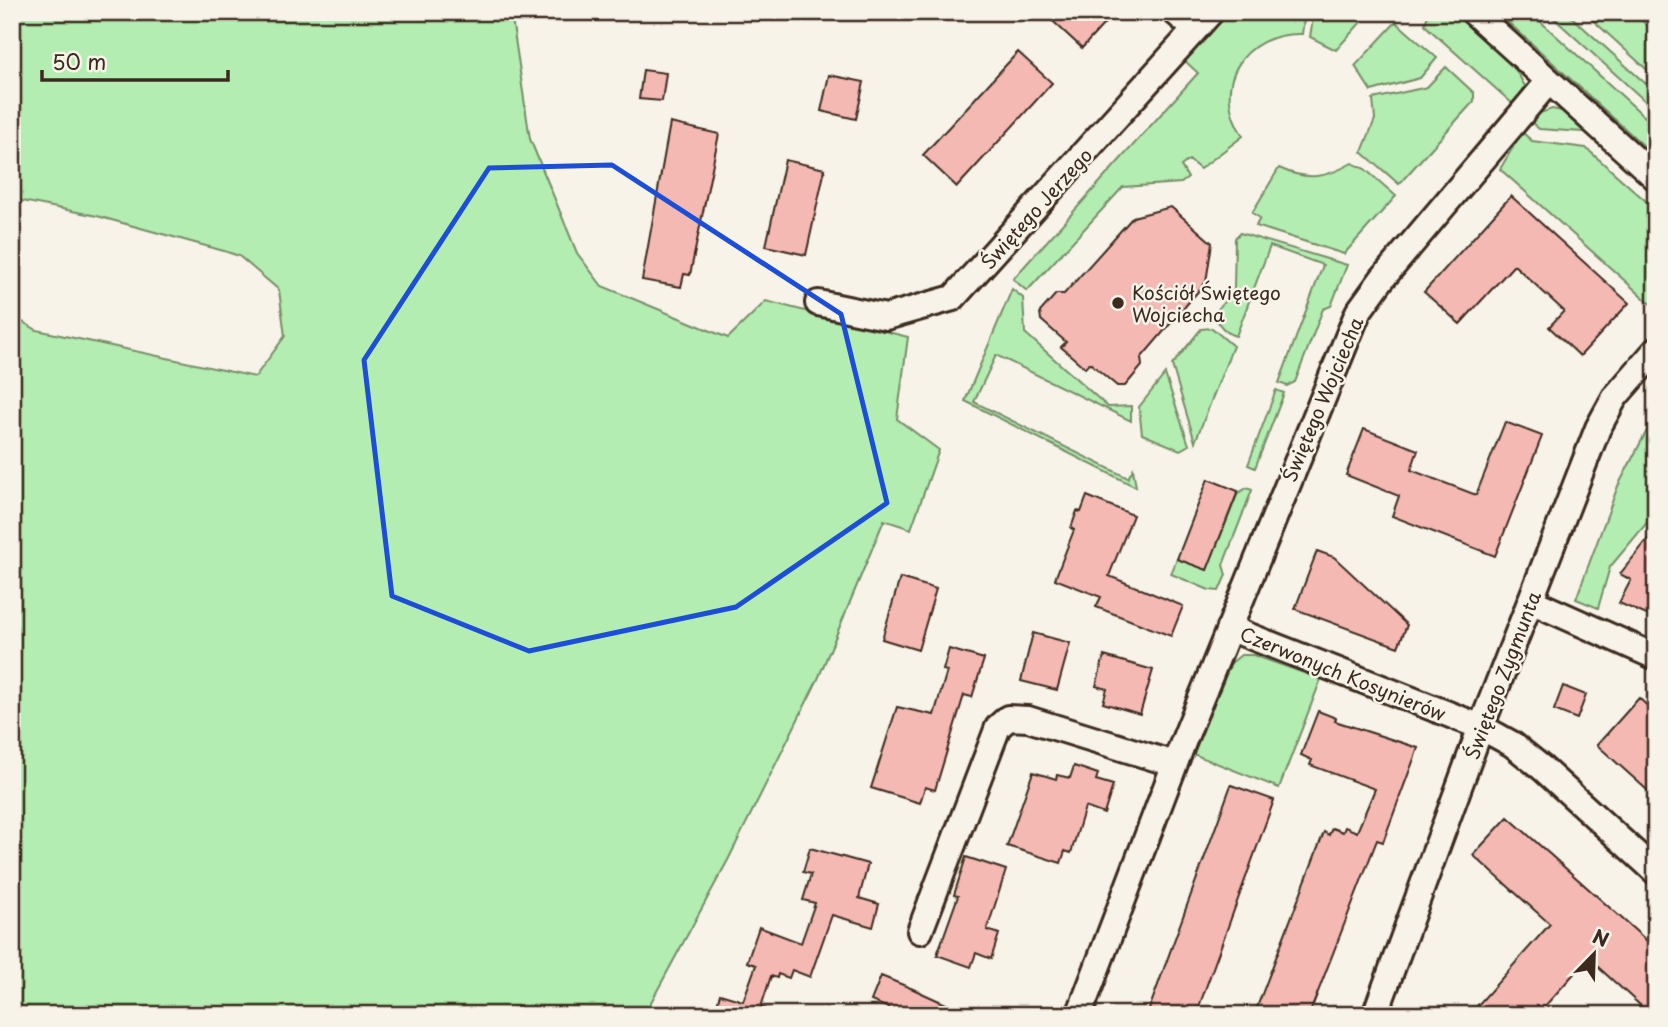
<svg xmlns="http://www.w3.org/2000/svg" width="1668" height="1027" font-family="'Playpen Sans',sans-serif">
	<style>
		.green { fill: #b3edb1; stroke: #778c68; stroke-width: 2 }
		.building { fill: #f5b9b4; stroke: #3b2a1e; stroke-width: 2 }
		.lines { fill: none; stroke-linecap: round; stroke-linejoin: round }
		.minor-casing { stroke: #3b2a1e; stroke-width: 30 }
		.minor { stroke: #f7f3e8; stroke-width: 24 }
		.marked { fill: none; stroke: #1d4ed8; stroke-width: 5; stroke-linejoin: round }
		.poi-dot { fill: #3b2a1e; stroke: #f7f3e8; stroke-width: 2.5 }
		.labels { text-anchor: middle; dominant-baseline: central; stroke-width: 5; stroke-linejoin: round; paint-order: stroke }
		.street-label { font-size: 19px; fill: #3b2a1e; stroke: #f7f3e8 }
		.poi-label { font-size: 19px; fill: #3b2a1e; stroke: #f7f3e8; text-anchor: start }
	</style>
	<rect width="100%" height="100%" fill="#f7f3e8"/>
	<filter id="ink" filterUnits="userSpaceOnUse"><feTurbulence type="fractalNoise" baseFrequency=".0143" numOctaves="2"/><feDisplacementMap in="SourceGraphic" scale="14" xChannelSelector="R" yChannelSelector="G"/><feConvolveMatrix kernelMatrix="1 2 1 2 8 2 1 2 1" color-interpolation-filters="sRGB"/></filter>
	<g filter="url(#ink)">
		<path class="green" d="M12,12H511L530,139L577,253L602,286L728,338L766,301L908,337L897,419L939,450L911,529L884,520L818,679L728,860L644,1015H14L12,316L37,330L255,377L285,336L279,290L239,256L224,251L97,216L12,199Z
			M1229,12H1305L1302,34C1244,32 1209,85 1243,136L1200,169L1189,160L1181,166L1188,178L1181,183L1123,187L1027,291L1013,279L1198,73L1185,61Z
			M1314,12H1370L1336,50L1310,37Z
			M1429,12H1454L1514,67L1525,86L1515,106L1428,28L1425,24Z
			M1497,12H1530L1656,127V157Z
			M1547,12H1566L1656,93V111Z
			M1584,12H1632L1656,33V78Z
			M1396,22L1437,58L1420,78L1371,91L1355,66Z
			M1446,67L1474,93V101L1399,184L1362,152L1375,119L1373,99L1427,87Z
			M1552,109L1562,111L1584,132L1539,129L1531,122L1540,113Z
			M1522,132L1532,141L1586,148L1656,210V303L1653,306L1500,169Z
			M1352,163L1365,169L1396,196L1344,254L1256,226L1260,218L1252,213L1279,168C1307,181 1326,178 1352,163Z
			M1240,233L1347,265L1331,306L1323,309L1295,382L1287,386L1279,383L1323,265L1270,246L1236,336C1225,333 1217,324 1215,313L1234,289L1235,238Z
			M1012,289L1023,298L1025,333L1108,407L1131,406V421L996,355L974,402L1128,478L1133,469L1136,487L965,401Z
			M1212,328L1233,346L1195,442L1172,365L1201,329Z
			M1165,374L1189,445L1180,450L1142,434L1139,407Z
			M1276,390L1284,393L1255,468L1248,465Z
			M1656,413V512L1610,567L1598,608L1576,599L1618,486Z
			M1247,488L1252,490L1223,565L1226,575L1219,591L1209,590L1171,574L1177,559L1207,570L1238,493Z
			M1241,655H1253L1321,679L1279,788L1193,754L1231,663Z"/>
		<path class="building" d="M1043,12H1115L1082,48Z
			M1018,52L1052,83L957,187L923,155Z
			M643,70L666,73L662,101L639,99Z
			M829,75L864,82L856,119L821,111Z
			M670,123L719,134L690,275L684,274L681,287L642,280Z
			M785,160L825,169L806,255L766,246Z
			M1511,196L1629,303L1580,356L1549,327L1564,311L1514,265L1460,324L1424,292Z
			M1171,207L1212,243L1206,282L1141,358L1142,366L1125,386H1117L1090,363L1085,368L1061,347L1066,342L1041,320L1040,312L1056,294H1064L1133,217Z
			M1505,422L1542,436L1495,556L1392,516L1399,496L1346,475L1364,429L1418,450L1411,470L1476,495Z
			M1208,479L1238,491L1207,570L1177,559Z
			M1087,496L1133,515L1109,576L1183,606L1171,636L1096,607L1101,597L1055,579L1074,530L1071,528L1077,511L1081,512Z
			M1656,529V619L1619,603L1631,580L1620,574Z
			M1317,551L1334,557L1407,625L1398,647L1295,609Z
			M900,578L936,589L918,650L882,639Z
			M1033,633L1070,643L1057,690L1021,681Z
			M949,649L984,659L972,697L964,695L935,790L925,787L920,803L871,788L897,707L934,715L947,671L943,670Z
			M1104,656L1153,670L1140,714L1103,703L1107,689L1096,686Z
			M1563,686L1586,695L1577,719L1554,710Z
			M1639,698L1656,714V798L1597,745Z
			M1318,711L1336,718L1335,721L1418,748L1383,842L1377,840L1309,1015H1254L1324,832L1329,835L1332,828L1343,832L1345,827L1357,832L1375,789L1310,765L1312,760L1301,755Z
			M1074,766L1098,774L1096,780L1113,785L1104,814L1085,807L1071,853L1065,851L1061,863L1007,846L1033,772L1056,779L1057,775L1070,778Z
			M1231,785L1274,800L1201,1001L1196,1015H1147Z
			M1508,817L1656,949V1015H1651L1588,958L1537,1015H1469L1550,924L1473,855Z
			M810,848L868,864L859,898L879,904L873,927L832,915L810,977L792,970L789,978L778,974L777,978L771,976L761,1007L773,1011V1015H714L720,994L743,1001L756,965L747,962L759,927L801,943L815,903L803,900L811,874L803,872Z
			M966,857L1006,870L987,930L999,934L991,959L976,953L971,967L937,955L958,896L954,895Z
			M881,976L913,989L970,1015H906L871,1001Z"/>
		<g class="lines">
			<defs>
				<path id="minor" d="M1175,12L1195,29
					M1473,12L1656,178
					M818,303L886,317L953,298L1211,12
					M1531,601L1656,657
					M1229,628L1481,727L1512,744L1542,768L1656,872
					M920,931L998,727L1008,718L1028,719L1174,764
					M1079,1015L1184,740L1358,312L1382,279L1549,81
					M1375,1015L1481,727L1598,428L1615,397L1656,350"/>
			</defs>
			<use href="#minor" class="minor-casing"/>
			<use href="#minor" class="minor"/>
		</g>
	</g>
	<path class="marked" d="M612,165L841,314L887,503L736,607L529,651L392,596L364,360L489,168Z"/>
	<circle class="poi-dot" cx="1118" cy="303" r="7"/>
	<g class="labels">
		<g class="street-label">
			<text transform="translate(1036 208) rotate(-48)">Świętego Jerzego</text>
			<text transform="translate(1322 399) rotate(-67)">Świętego Wojciecha</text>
			<text transform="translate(1343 673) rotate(22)">Czerwonych Kosynierów</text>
			<text transform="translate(1502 675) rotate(-69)">Świętego Zygmunta</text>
		</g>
		<g class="poi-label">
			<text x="1132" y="292">Kościół Świętego<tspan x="1132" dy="22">Wojciecha</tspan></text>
		</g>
	</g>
	<rect width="1668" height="1027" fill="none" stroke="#f7f3e8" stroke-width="42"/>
	<rect x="21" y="21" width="1626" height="985" fill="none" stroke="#3b2a1e" stroke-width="2.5" filter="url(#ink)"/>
	<g transform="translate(1594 954) rotate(23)" stroke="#f7f3e8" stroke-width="5" paint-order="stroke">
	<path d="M0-5L12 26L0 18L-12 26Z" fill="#3b2a1e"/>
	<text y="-10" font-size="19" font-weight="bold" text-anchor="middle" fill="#3b2a1e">N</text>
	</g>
	<path d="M42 70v10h186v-10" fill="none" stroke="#3b2a1e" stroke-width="3.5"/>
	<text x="52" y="70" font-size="21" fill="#3b2a1e" stroke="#f7f3e8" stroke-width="5" paint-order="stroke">50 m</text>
</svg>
